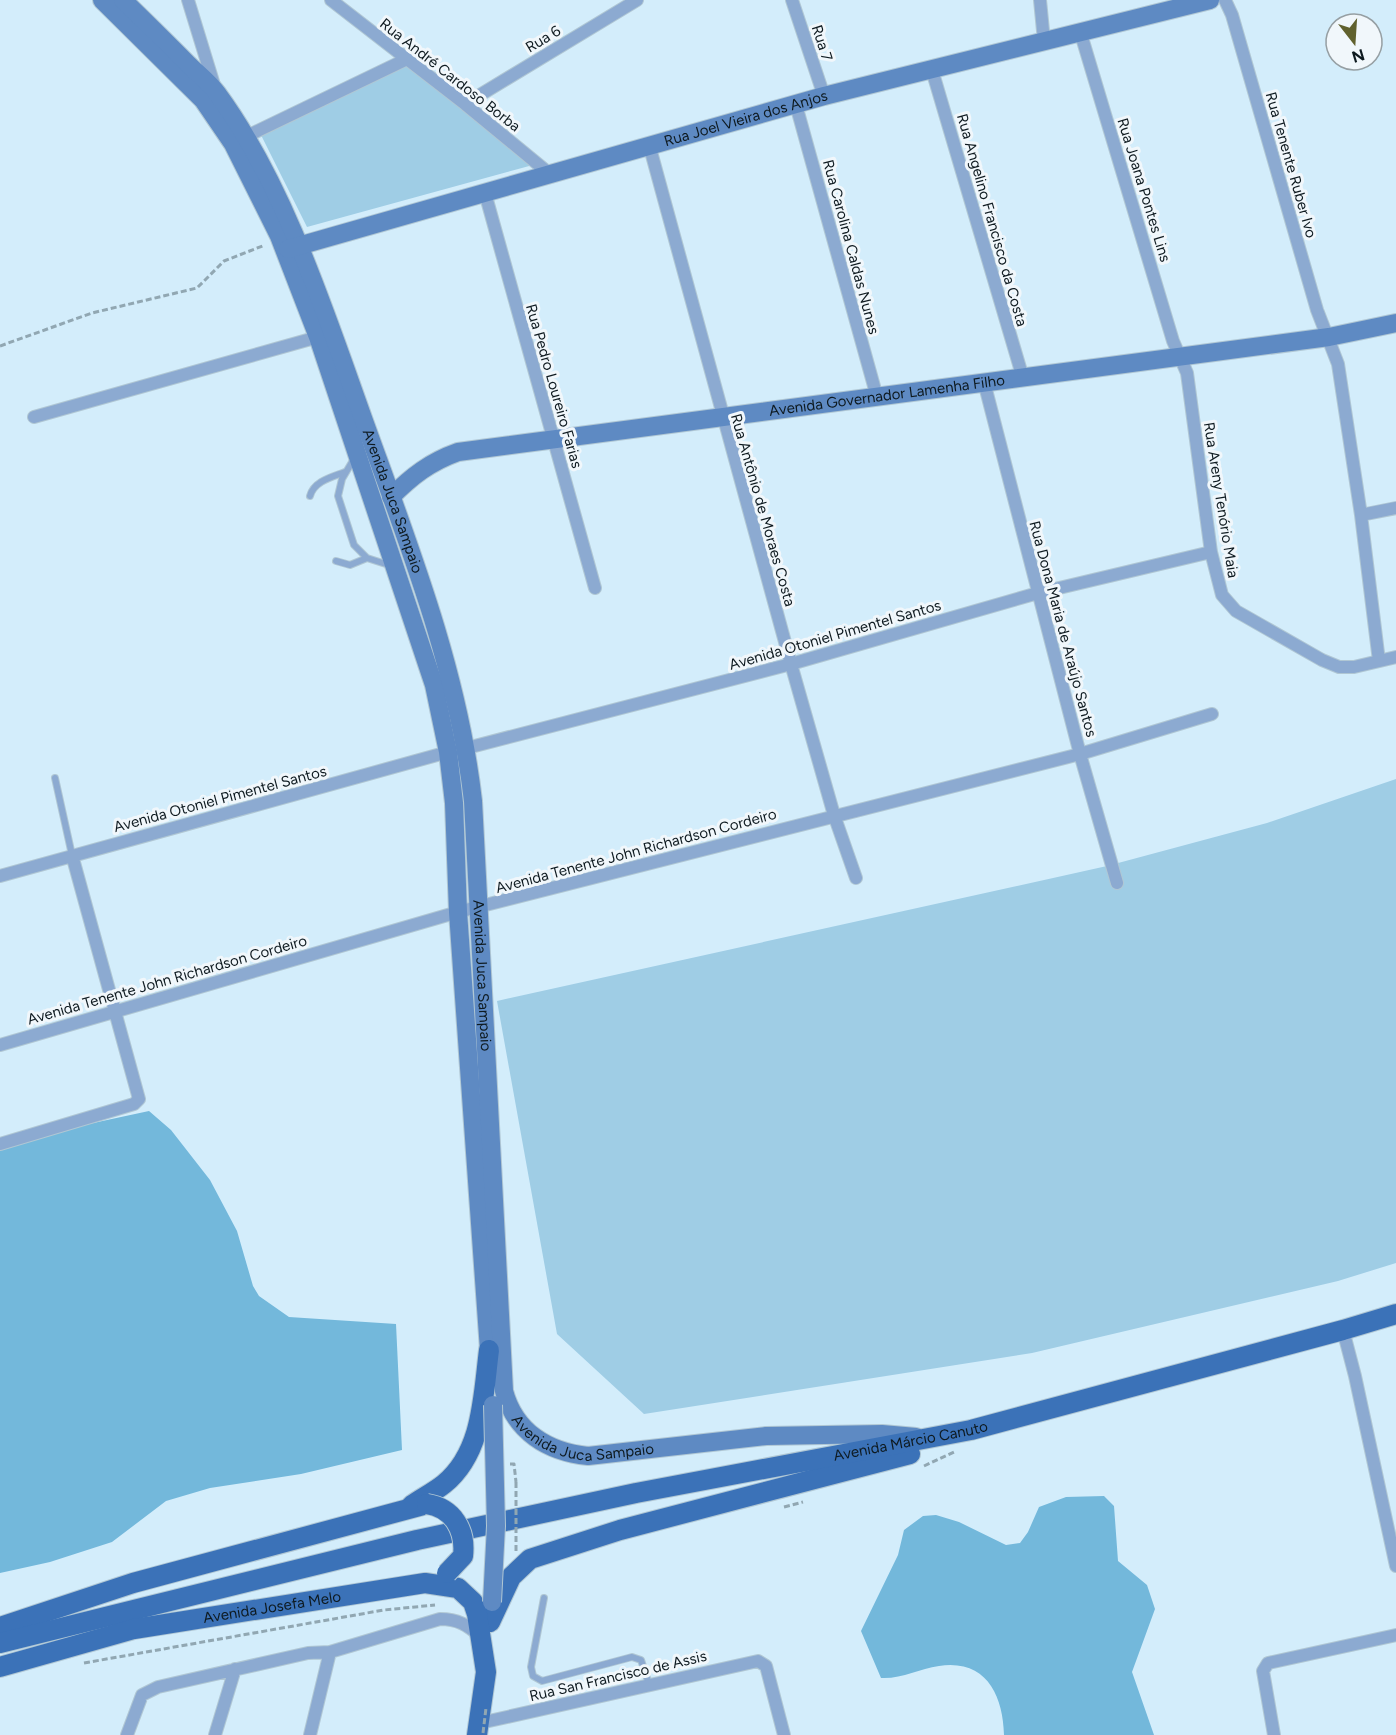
<svg xmlns="http://www.w3.org/2000/svg" width="1396" height="1735" font-family="Figtree,sans-serif">
	<style>
		.green { fill: #9fcde5 }
		.forest { fill: #73b8db }
		.lines { fill: none; stroke-linecap: round; stroke-linejoin: round }
		.lane-casing { stroke: #b0c7d4; stroke-width: 8 }
		.street-casing { stroke: #b0c7d4; stroke-width: 14 }
		.secondary-casing { stroke: #b0c7d4; stroke-width: 20 }
		.primary-casing { stroke: #b0c7d4; stroke-width: 22 }
		.path { stroke: #91a7b2; stroke-width: 3; stroke-dasharray: 6 3; stroke-linecap: butt }
		.lane { stroke: #8caad1; stroke-width: 6 }
		.street { stroke: #8caad1; stroke-width: 12 }
		.secondary { stroke: #5e8ac3; stroke-width: 18 }
		.primary { stroke: #3b72b8; stroke-width: 20 }
		.secondary-bridge-casing { stroke: #b0c7d4; stroke-width: 20; stroke-linecap: butt }
		.primary-bridge-casing { stroke: #b0c7d4; stroke-width: 22; stroke-linecap: butt }
		.path-bridge { stroke: #91a7b2; stroke-width: 3; stroke-dasharray: 6 3; stroke-linecap: butt }
		.secondary-bridge { stroke: #5e8ac3; stroke-width: 18 }
		.primary-bridge { stroke: #3b72b8; stroke-width: 20 }
		.labels { text-anchor: middle; dominant-baseline: central; stroke-width: 6; stroke-linejoin: round; paint-order: stroke }
		.street-label { font-size: 15px; fill: #0e1a20; stroke: #f1f7fb }
	</style>
	<rect width="100%" height="100%" fill="#d3edfb"/>
	<path class="green" d="M412,64L544,162L307,227L256,125Z
		M1396,779V1263L1338,1281L1032,1353L644,1414L557,1334L497,1001L1107,866L1267,823Z"/>
	<path class="forest" d="M149,1111L171,1130L210,1180L237,1231L253,1286L259,1296L289,1317L396,1324L402,1450L301,1474L210,1488L166,1501L112,1542L50,1562L0,1573V1143Z
		M1104,1496L1114,1506L1118,1561L1147,1585L1155,1609L1132,1672L1154,1735H1004C1003,1695 986,1659 939,1666C919,1669 902,1679 881,1678L861,1631L898,1555L904,1530L923,1516L936,1515L959,1522L1006,1545L1020,1543L1028,1532L1039,1507L1066,1497Z"/>
	<g class="lines">
		<defs>
			<path id="lane" d="M355,457L342,479L338,496L354,545L367,558L392,566
				M310,496C314,481 332,477 345,472
				M336,561L350,565L367,558
				M55,778L72,855
				M544,1598L531,1667L533,1676L542,1681L632,1657L641,1660L649,1684"/>
			<path id="street" d="M188,0L215,88
				M331,0L465,104L551,175
				M792,0L824,96
				M1040,0L1044,41
				M1225,0L1232,15L1317,310L1338,364L1361,515L1379,661
				M1080,31L1173,341L1187,373L1211,552L1222,595L1236,611L1322,660L1339,667H1354L1396,657
				M932,70L1023,378
				M465,104L637,0
				M796,105L877,397
				M245,137L407,59
				M650,148L791,664L834,815L856,878
				M485,193L595,588
				M984,382L1080,754L1117,883
				M34,417L318,337
				M1361,515L1396,508
				M467,748L791,664L1038,593L1211,552
				M0,876L448,752
				M0,1045L458,912L1080,754L1212,714
				M0,1144L134,1104L139,1099L72,855
				M1343,1330L1355,1376L1396,1566
				M480,1723L758,1661L766,1666L784,1735
				M127,1735L142,1695L158,1687L308,1653L330,1652L440,1619C458,1619 467,1625 480,1636
				M215,1735L235,1669
				M310,1735L330,1652
				M1274,1735L1263,1671L1268,1663L1396,1635"/>
			<g id="secondary">
				<path d="M102,0L203,100L233,144L279,236L318,337L434,685L448,752L454,803L458,912L490,1364"/>
				<path id="s1" d="M123,0C145,21 166,42 188,64C197,73 209,82 217,93C284,184 325,312 363,418C408,543 458,669 473,801L504,1391C515,1432 548,1452 588,1456L766,1436L882,1434L916,1437"/>
				<path id="s2" d="M288,249L824,96L1210,0"/>
				<path id="s3" d="M391,497C412,476 430,462 458,452L1329,337L1396,323"/>
			</g>
			<g id="primary">
				<path d="M412,1505C422,1498 434,1492 444,1484C483,1452 483,1397 489,1350"/>
				<path d="M490,1622L511,1577L530,1559L620,1530L910,1454"/>
				<path d="M0,1627L133,1583L427,1504"/>
				<path id="s4" d="M0,1643L417,1540L636,1493L971,1430L1343,1330L1396,1314"/>
				<path id="s5" d="M0,1667L134,1629L425,1583L458,1588L473,1602L477,1614L486,1672L477,1735"/>
			</g>
		</defs>
		<use href="#lane" class="lane-casing"/>
		<use href="#street" class="street-casing"/>
		<use href="#secondary" class="secondary-casing"/>
		<use href="#primary" class="primary-casing"/>
		<path class="path" d="M0,346L92,313L197,288L224,261L265,245
			M510,1464H514L516,1482
			M924,1466L954,1452
			M784,1507L803,1502
			M84,1663L384,1610L435,1605"/>
		<use href="#lane" class="lane"/>
		<use href="#street" class="street"/>
		<use href="#secondary" class="secondary"/>
		<use href="#primary" class="primary"/>
		<defs>
			<path id="secondary-bridge" d="M492,1602L496,1526L493,1405"/>
			<path id="primary-bridge" d="M427,1504C453,1508 466,1530 463,1556L447,1573"/>
		</defs>
		<use href="#secondary-bridge" class="secondary-bridge-casing"/>
		<use href="#primary-bridge" class="primary-bridge-casing"/>
		<path class="path-bridge" d="M516,1482V1552
			M483,1733L486,1708"/>
		<use href="#secondary-bridge" class="secondary-bridge"/>
		<use href="#primary-bridge" class="primary-bridge"/>
	</g>
	<g class="labels">
		<g class="street-label">
			<text transform="translate(543 39) rotate(-31)">Rua 6</text>
			<text transform="translate(822 43) rotate(72)">Rua 7</text>
			<text transform="translate(450 75) rotate(38)">Rua André Cardoso Borba</text>
			<text stroke="none"><textPath href="#s2" startOffset="476">Rua Joel Vieira dos Anjos</textPath></text>
			<text transform="translate(1291 165) rotate(74)">Rua Tenente Ruber Ivo</text>
			<text transform="translate(1144 190) rotate(73)">Rua Joana Pontes Lins</text>
			<text transform="translate(992 220) rotate(74)">Rua Angelino Francisco da Costa</text>
			<text transform="translate(851 247) rotate(75)">Rua Carolina Caldas Nunes</text>
			<text transform="translate(554 386) rotate(74)">Rua Pedro Loureiro Farias</text>
			<text stroke="none"><textPath href="#s3" startOffset="514">Avenida Governador Lamenha Filho</textPath></text>
			<text stroke="none"><textPath href="#s1" startOffset="578">Avenida Juca Sampaio</textPath></text>
			<text transform="translate(1221 500) rotate(81)">Rua Areny Tenório Maia</text>
			<text transform="translate(763 510) rotate(74)">Rua Antônio de Moraes Costa</text>
			<text transform="translate(1063 629) rotate(75)">Rua Dona Maria de Araújo Santos</text>
			<text transform="translate(835 635) rotate(-16)">Avenida Otoniel Pimentel Santos</text>
			<text transform="translate(220 799) rotate(-15)">Avenida Otoniel Pimentel Santos</text>
			<text transform="translate(636 851) rotate(-15)">Avenida Tenente John Richardson Cordeiro</text>
			<text stroke="none"><textPath href="#s1" startOffset="1064">Avenida Juca Sampaio</textPath></text>
			<text transform="translate(167 980) rotate(-16)">Avenida Tenente John Richardson Cordeiro</text>
			<text stroke="none"><textPath href="#s1" startOffset="1584">Avenida Juca Sampaio</textPath></text>
			<text stroke="none"><textPath href="#s4" startOffset="933">Avenida Márcio Canuto</textPath></text>
			<text stroke="none"><textPath href="#s5" startOffset="279">Avenida Josefa Melo</textPath></text>
			<text transform="translate(618 1676) rotate(-13)">Rua San Francisco de Assis</text>
		</g>
	</g>
	<g transform="translate(1354 42) rotate(163)"><circle r="28" fill="#f1f7fb" stroke="#969fa3" stroke-width="1.5"/>
	<path d="M0-4.5L10 22L0 15L-10 22Z" fill="#60612e"/>
	<text y="-9" font-size="16" font-weight="bold" text-anchor="middle" fill="#0e1a20">N</text>
	</g>
</svg>
